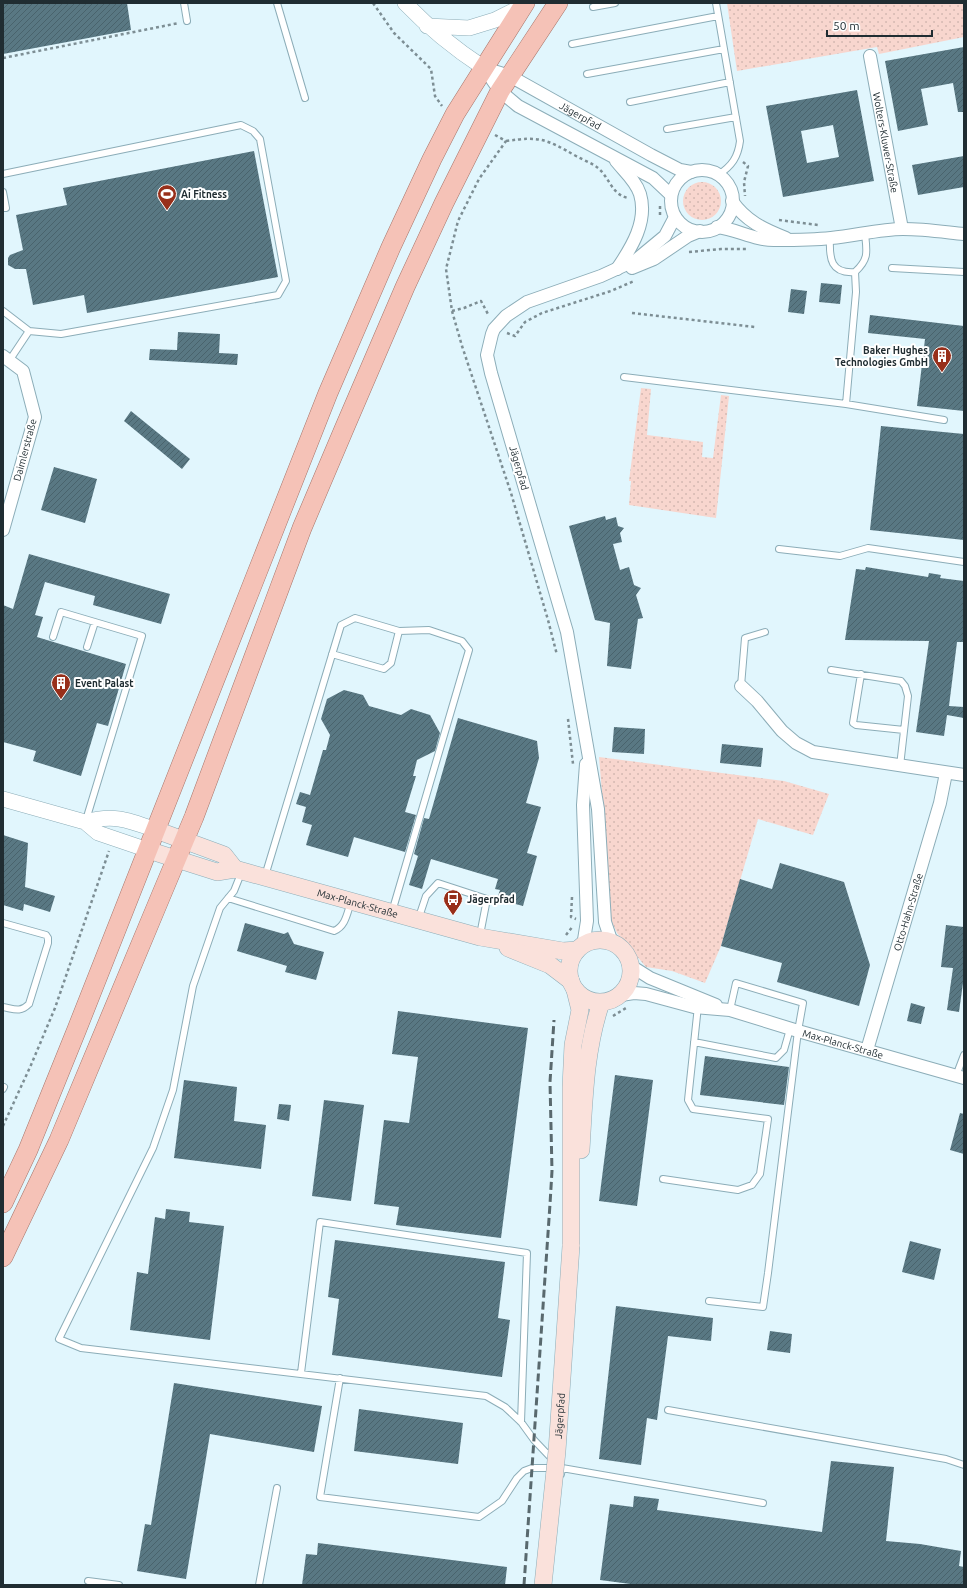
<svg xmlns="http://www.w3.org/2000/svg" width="967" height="1588" font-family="Ubuntu,sans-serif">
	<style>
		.grass { fill: url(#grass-dots) }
		.building { fill: url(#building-hatch); fill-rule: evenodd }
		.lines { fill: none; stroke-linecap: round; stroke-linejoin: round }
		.service-casing { stroke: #8cadb8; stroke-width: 8 }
		.minor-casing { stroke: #8cadb8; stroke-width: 14 }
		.tertiary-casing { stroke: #8cadb8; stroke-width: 16 }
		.secondary-casing { stroke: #8cadb8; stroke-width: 18 }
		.primary-casing { stroke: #a77469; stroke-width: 20 }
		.path { stroke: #7d8e94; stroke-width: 2.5; stroke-dasharray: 3 3; stroke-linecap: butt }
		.service { stroke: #fff; stroke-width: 6 }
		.minor { stroke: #fff; stroke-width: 12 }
		.tertiary { stroke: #fff; stroke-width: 15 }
		.secondary { stroke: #fae1db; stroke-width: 17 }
		.primary { stroke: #f5c2b7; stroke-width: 19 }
		.rail { stroke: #59696e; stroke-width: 3; stroke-dasharray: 8 4; stroke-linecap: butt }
		.secondary-bridge-casing { stroke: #8cadb8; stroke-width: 18; stroke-linecap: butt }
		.secondary-bridge { stroke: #fae1db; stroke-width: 17 }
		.labels { text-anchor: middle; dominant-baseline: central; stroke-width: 4; stroke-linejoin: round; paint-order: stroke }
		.street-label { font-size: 10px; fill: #202d32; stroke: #fff }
		.poi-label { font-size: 10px; font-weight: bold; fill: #202d32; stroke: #fff; text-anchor: start }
	</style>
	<defs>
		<pattern id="grass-dots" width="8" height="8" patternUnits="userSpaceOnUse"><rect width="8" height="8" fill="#f8d6ce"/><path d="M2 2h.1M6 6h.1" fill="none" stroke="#d4b8b1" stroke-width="1.8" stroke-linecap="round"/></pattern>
		<pattern id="building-hatch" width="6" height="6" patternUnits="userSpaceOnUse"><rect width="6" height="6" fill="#597883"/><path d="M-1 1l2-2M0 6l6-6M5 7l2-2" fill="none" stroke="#49636c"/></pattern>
	</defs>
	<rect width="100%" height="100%" fill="#e1f6fd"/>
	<path class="grass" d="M727,3H964V37L879,54L877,47L737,71Z
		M683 201a19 19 0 1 1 38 0a19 19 0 1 1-38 0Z
		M641,388L651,389L647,435L703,442L702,457L713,458L721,395L729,396L716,518L629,505L631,481H629Z
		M599,757L784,781L829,794L813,835L758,819L721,946L705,983L672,971L646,967L617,933L608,914L606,841Z"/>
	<path class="building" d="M3,3H127L131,30L3,54Z
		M964,47V112H958L953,83L921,89L928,125L898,131L885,61Z
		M857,90L874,181L783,197L766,106ZM833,125L839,157L807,163L801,131Z
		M254,151L278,277L87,313L84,295L33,305L26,269H15L8,265V258L10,255L23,250L16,215L67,205L63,188Z
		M964,156V187L918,195L912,165Z
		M821,283L842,285L840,304L819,302Z
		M791,289L807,291L804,314L788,312Z
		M870,315L964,326V411L917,406L925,339L868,333Z
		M178,332L220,334L219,353L238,354L237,365L149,360L150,349L177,350Z
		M131,411L190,459L182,469L124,421Z
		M881,426L964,434V540L870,530Z
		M54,467L97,479L85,523L41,510Z
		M605,516L606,520L616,517L618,526L624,528L620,533L622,542L613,544L620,570L629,567L634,585L641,588L636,595L643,618L638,619L631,669L607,666L610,623L595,620L569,526Z
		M29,554L170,594L161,624L93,605L95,596L45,582L35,615L43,617L37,637L126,664L108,726L97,723L81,776L33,761L36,751L3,742V605L13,609Z
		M866,567L928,577L929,573L941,575L940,578L964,581V642H957L949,706L964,707V718L947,715L944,736L916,732L929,641L845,640L856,569L865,570Z
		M344,690L363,695L369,706L401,715L411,709L430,715L440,733L435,751L417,760L413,776H416L405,812L416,815L405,852L354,837L348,857L306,845L312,825L302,822L306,807L296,804L300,792L310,795L323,750H326L330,735L321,719L327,699Z
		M458,718L537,741L539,758L526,803L541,807L527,853L537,856L523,906L497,899L500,890L495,889L498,879L431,859L422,889L409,885L418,856L414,854L424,818L429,819Z
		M614,727L645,729L644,754L612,752Z
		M722,744L763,748L761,767L720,763Z
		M3,835L28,843L25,887L55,896L50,912L24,904L23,911L3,905Z
		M780,863L844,882L870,965L859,1006L777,982L782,963L721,946L740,879L772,889Z
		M245,923L284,934L288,932L294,944L324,952L316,980L285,972L287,966L237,951Z
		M946,925L964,927V976L959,1012L947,1010L953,968L941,967Z
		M911,1003L925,1007L921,1024L907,1021Z
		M398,1011L528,1028L501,1238L396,1225L399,1207L374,1204L384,1120L409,1123L418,1057L392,1054Z
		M705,1056L789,1067L784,1105L700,1095Z
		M615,1075L653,1080L637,1206L599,1201Z
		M184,1080L237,1087L234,1121L266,1125L261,1169L174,1158Z
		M324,1100L364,1105L351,1201L312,1196Z
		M279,1104L291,1105L289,1121L277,1119Z
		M960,1113L964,1114V1154L950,1150Z
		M166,1209L190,1212L189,1222L224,1226L210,1340L130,1330L137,1272L148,1274L155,1217L165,1219Z
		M335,1240L505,1262L498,1318L510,1320L502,1377L332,1355L339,1299L328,1297Z
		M910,1241L941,1249L934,1280L902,1272Z
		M616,1306L713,1318L711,1341L668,1336L657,1420L647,1418L641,1465L599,1459Z
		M770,1331L792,1334L790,1353L767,1350Z
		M174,1383L322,1406L314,1452L210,1434L186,1579L137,1571L145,1524L151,1525Z
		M359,1409L463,1423L458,1464L354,1451Z
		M831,1461L894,1467L886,1541L920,1544L961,1551L959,1566L964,1567V1585H638L600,1580L610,1504L633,1507L634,1496L659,1499L657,1510L822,1532Z
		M318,1543L507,1567L505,1585H302L306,1554L317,1555Z"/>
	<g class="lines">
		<defs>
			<path id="service" d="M184,3L187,21
				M277,3L305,98
				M716,3L740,141C738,157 732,166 718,175
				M593,7L615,3
				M572,44L718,16
				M587,74L724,49
				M630,102L730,82
				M667,129L736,117
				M3,174L241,125L253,131L260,139L286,281L278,295L61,334L29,331
				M3,192L6,208H3
				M830,238C829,259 831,274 855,272C869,259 867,252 865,234
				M892,268L964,272
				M855,272L856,292L846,404L944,420
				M3,311L29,331L9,361
				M624,377L846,404
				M779,549L840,556L868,548L964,562
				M53,637L61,612L142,636L86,820
				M87,647L95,622
				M332,654L384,669L391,663L399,631
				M831,670L901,681L905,686L908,696L900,766
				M861,674L853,723L856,725L904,730
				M741,686L745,638L765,632
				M242,871L234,891L220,908L193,986L173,1090L153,1148L59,1339L81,1348L486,1396L505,1407L521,1422L534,1440L553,1460
				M265,876L341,625L355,618L399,631L429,630L462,641L469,650L392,912
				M228,898L334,931C346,926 347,913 351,902
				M418,920L426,896L438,883L487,899L480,935
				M3,923L46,935L48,938V943L29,1004C20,1013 14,1009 3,1007
				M694,1042L776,1058L784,1050L790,1029
				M956,1076L964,1055
				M3,1089L4,1087
				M663,1179L738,1190L752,1185L760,1174L768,1119L693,1109L688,1100L698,1006
				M709,1301L763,1307L768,1273L798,1031L803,1003L736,983L730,1010
				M301,1373L320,1222L527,1253L521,1422
				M340,1378L320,1497L479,1517L502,1501L517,1478L524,1471L532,1468H555
				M668,1410L946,1459L964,1465
				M561,1474L562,1468L763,1503
				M88,1581L119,1585
				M259,1585L277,1488"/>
			<g id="minor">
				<path id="s1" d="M870,56L902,229"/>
				<path id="s2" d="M484,68L510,76L651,155L680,170L691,172"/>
				<path d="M484,68L500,91L518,106L653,178L671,195"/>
				<path d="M616,161C624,171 636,181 640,194C648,221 632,247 617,269"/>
				<circle cx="702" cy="201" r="31"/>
				<path d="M732,201C746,221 763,229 786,238"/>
				<path d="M717,227C737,229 755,241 776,240C794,240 813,240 831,238C855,236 879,229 903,229C924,229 944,232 964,234"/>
				<path d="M632,268L654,259L688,236L700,231"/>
				<path d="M3,356L23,371L35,417L3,530"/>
				<path d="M741,686L757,701L782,731L796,743L813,752L964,775"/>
				<path d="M612,943L605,922L598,809L567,632L491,373L487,355L492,334L494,329L506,316L527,302L601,276L636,260L665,236L675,217"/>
				<path d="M583,946L587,921L583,805L586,764"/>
				<path d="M631,966L650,978L716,1005"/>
				<path id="s3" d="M621,995L634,993L646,994L694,1007L730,1010L798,1031L964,1078"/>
				<path id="s4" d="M867,1050L940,803L946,773"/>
			</g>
			<path id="tertiary" d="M405,3C429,28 455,49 484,68
				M427,26L469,28L495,20L523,6
				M3,799L85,822L98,833L148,850
				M85,822C114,814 128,820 156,830"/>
			<g id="secondary">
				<path d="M156,830L224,855L235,869"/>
				<path id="s5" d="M148,850L217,872L235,869L480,937L563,951L577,950"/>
				<circle cx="600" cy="971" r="31"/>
				<path d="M508,948L550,965L571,981"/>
				<path d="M581,1150C584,1101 585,1050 601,1003"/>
				<path d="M571,1246V1087L573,1045L580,1010L575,990"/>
			</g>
			<path id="primary" d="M3,1203L28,1150L77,1029L328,393L391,247L432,159L455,114L525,3
				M3,1257L59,1140L160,898L194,817L302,528L344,429L405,287L444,203L500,91L558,3"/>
		</defs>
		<use href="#service" class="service-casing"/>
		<use href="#minor" class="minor-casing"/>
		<use href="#tertiary" class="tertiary-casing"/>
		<use href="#secondary" class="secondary-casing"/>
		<use href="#primary" class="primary-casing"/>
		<path class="path" d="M373,3L394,33L431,69L435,96L442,106
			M3,58L179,23
			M495,135L506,141L479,179L458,221L446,269L452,311L462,346L511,493L548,620L557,655
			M506,141C540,136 546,139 576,156C583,160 592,163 598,168C610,178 611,194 628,198
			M743,162L748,166L744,182L745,196
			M660,215V203
			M779,220L818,225
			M689,252L721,249H746
			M452,311L464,308L481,301L489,316
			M632,313L755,327
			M507,333L515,336L525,322L542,313L611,291L634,281
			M568,719L573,764
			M572,897L571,917L576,919
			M566,935L573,926
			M624,944L633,953
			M613,1016L626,1008
			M3,1126L31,1065L55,1008L109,851"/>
		<use href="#service" class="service"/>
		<use href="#minor" class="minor"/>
		<use href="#tertiary" class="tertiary"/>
		<use href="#secondary" class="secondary"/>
		<use href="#primary" class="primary"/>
		<path class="rail" d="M524,1585L550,1204L552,1171L550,1082L554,1020"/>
		<defs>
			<g id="secondary-bridge">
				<path id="s6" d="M543,1585L557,1451L571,1246"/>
			</g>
		</defs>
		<use href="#secondary-bridge" class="secondary-bridge-casing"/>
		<use href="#secondary-bridge" class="secondary-bridge"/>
	</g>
	<defs>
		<symbol id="stadium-pin" viewBox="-11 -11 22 30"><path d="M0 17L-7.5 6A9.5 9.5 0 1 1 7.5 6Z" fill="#982f1a" stroke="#fff"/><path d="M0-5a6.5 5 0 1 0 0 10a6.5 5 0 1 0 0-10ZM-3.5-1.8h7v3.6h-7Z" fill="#fff"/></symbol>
		<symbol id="building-pin" viewBox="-11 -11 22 30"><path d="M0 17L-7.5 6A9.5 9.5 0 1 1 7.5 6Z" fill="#982f1a" stroke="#fff"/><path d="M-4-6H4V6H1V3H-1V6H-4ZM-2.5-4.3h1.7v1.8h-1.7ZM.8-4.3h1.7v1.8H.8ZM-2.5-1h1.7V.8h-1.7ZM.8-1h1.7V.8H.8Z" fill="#fff"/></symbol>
		<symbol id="bus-pin" viewBox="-11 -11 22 30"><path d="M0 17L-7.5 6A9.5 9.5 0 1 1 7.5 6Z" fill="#982f1a" stroke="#fff"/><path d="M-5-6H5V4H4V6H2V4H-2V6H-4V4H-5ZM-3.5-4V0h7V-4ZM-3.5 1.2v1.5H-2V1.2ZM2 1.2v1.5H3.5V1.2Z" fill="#fff"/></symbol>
	</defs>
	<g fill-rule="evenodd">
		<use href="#stadium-pin" x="156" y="183" width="22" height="30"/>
		<use href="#building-pin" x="931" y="345" width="22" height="30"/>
		<use href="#building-pin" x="50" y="672" width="22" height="30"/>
		<use href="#bus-pin" x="442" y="888" width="22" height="30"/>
	</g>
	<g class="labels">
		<g class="street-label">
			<text stroke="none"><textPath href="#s2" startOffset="108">Jägerpfad</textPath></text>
			<text stroke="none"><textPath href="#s1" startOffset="88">Wolters-Kluwer-Straße</textPath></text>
			<text transform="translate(25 450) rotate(-75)">Daimlerstraße</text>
			<text transform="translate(519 468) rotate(74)">Jägerpfad</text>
			<text stroke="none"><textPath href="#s5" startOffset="218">Max-Planck-Straße</textPath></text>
			<text stroke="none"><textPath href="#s4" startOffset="144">Otto-Hahn-Straße</textPath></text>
			<text stroke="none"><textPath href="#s3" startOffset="229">Max-Planck-Straße</textPath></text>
			<text stroke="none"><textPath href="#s6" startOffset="170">Jägerpfad</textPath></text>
		</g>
		<g class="poi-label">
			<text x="181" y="194">Ai Fitness</text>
			<text x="928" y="350" text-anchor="end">Baker Hughes<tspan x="928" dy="12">Technologies GmbH</tspan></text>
			<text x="75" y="683">Event Palast</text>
			<text x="467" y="899">Jägerpfad</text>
		</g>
	</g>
	<rect width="967" height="1588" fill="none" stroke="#202d32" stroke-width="8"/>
	<path d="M827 30v6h105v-6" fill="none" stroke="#202d32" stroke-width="2"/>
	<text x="833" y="30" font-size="12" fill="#202d32" stroke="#ffffff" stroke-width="3" paint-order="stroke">50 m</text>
</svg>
